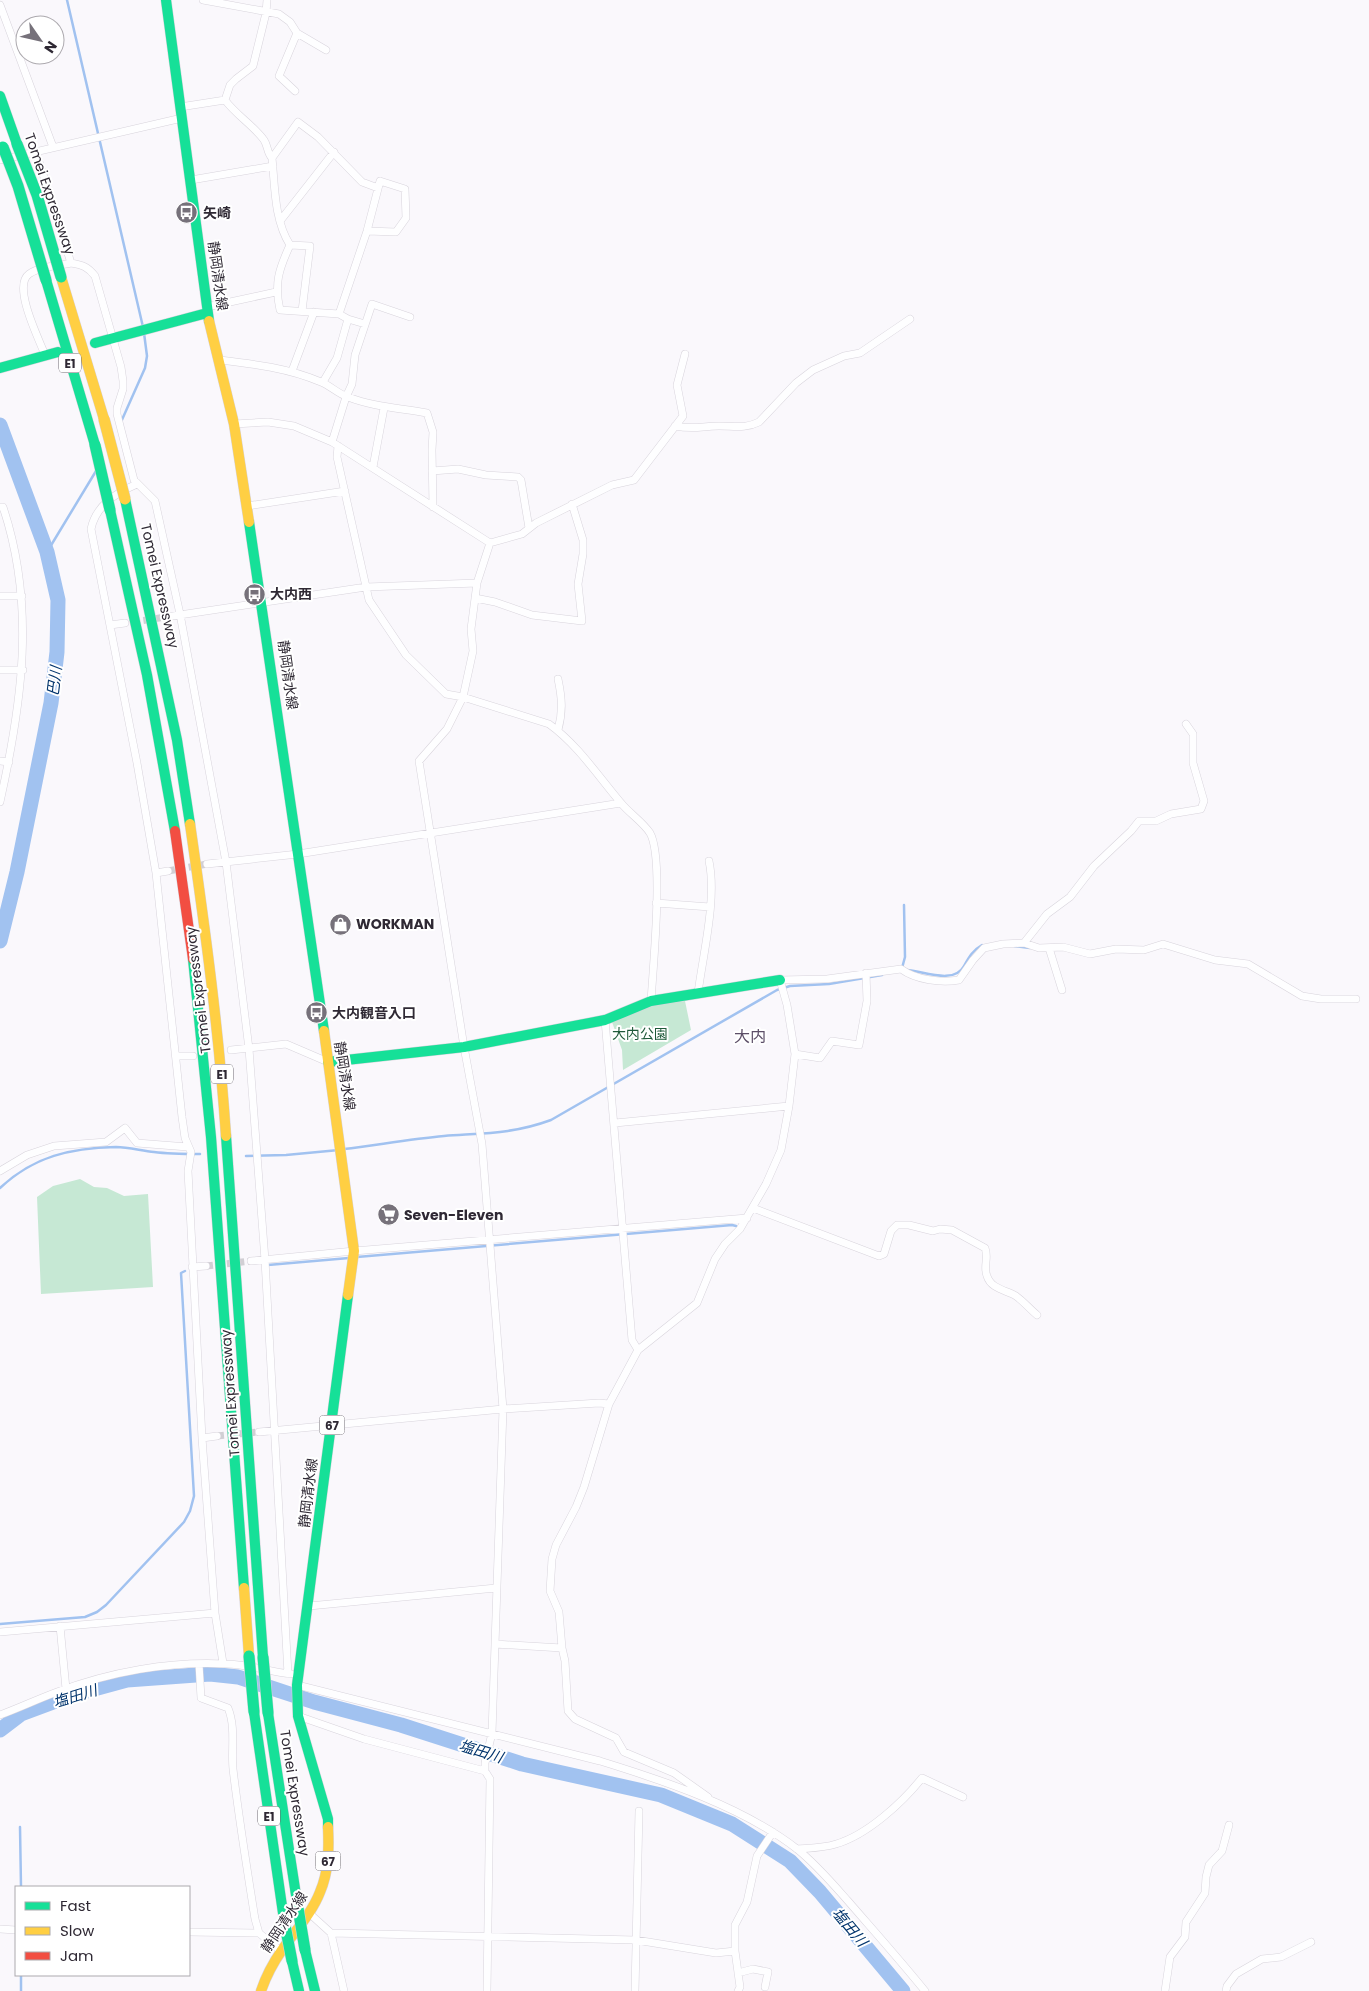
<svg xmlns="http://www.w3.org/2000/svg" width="1369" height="1991" font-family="Poppins,'Noto Sans JP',sans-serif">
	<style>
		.green { fill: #c6e8d4 }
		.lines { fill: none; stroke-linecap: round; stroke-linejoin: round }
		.stream { stroke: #a1c2f0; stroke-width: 2.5 }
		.river { stroke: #a1c2f0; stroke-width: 15 }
		.street-tunnel { stroke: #d1cfd4; stroke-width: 7; stroke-dasharray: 7 3.5; stroke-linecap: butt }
		.street-casing { stroke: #d8d4dc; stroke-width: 8 }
		.fast-casing { stroke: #d8d4dc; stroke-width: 11 }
		.slow-casing { stroke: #d8d4dc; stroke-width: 11 }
		.jam-casing { stroke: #d8d4dc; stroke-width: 11 }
		.street { stroke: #fefeff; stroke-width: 7 }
		.fast { stroke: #16e098; stroke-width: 10 }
		.slow { stroke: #ffcf43; stroke-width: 10 }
		.jam { stroke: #f24e42; stroke-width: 10 }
		.fast-bridge-casing { stroke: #d8d4dc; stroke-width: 12; stroke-linecap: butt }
		.slow-bridge-casing { stroke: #d8d4dc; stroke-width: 12; stroke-linecap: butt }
		.fast-bridge { stroke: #16e098; stroke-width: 11 }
		.slow-bridge { stroke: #ffcf43; stroke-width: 11 }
		.labels { text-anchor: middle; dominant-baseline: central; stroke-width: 4; stroke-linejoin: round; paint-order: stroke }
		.shield { fill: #fff; stroke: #6d6971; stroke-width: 1 }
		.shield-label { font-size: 12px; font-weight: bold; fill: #2f2934 }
		.street-label { font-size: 14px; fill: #2f2934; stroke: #fff }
		.poi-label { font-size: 14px; font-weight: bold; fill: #2f2934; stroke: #fff; text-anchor: start }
		.park-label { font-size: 14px; fill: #1e5939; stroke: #fff }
		.water-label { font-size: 15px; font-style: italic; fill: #03356d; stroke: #fff }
		.quarter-label { font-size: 16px; fill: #5c4e67; stroke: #fff }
	</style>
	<rect width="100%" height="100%" fill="#faf8fc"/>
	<path class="green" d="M685,1001L691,1030L623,1070L622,1050L612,1022L652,1005Z
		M80,1179L94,1187L107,1188L124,1196L148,1194L153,1287L41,1294L37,1197L53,1186Z"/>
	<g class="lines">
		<path class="stream" d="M67,0L143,327
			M121,422L145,368L147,356L144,333
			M47,552L96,471
			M1014,946L1030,948
			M902,968L905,957L904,905
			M907,970C923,971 954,985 964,966C969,957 973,950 982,945
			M344,1149C377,1145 411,1139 444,1136C484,1133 513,1134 551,1120L777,990L790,986L829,984L882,975
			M246,1156L286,1155L339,1150
			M0,1188C34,1156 71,1148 116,1147C129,1147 142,1151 154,1152C169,1154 185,1154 200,1154
			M357,1257L732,1225L736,1226
			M268,1265L349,1258
			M0,1624L85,1617L97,1612L106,1605L184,1522L190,1511L194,1496L181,1273L185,1271
			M20,1827L21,1887
			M21,1975V1991"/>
		<path class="river" d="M0,425L47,552L58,600L57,652L51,703L17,872L0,941
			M0,1730L21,1714L72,1695L127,1680L210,1674L238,1677L314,1702L401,1725L522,1764L661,1795L732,1824L790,1861L820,1892L903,1991"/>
		<path class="street-tunnel" d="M133,622L166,617
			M168,871L207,864
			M206,1266L251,1261
			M217,1436L259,1432"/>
		<defs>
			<path id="street" d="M203,0L279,14L290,22L297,33L326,50
				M0,5L53,147
				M295,91L279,76L297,33
				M225,100C236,115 253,125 264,140C268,146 267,153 272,158
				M180,107L225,100L230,85L236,79L253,66L266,13L267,0
				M36,152L71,263C83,265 88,267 95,276L121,367L123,381V389L117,408V414L134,480L155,501L180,614L226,862L249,1049L265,1260L288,1674
				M0,160L182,118
				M191,180L273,166
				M280,221L334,152
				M290,245L310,246L302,311
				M207,307L276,292
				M339,314L367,231L380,181L405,189L406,218L396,232L367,231
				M365,324L348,319L339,314L280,310C274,283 279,269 290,245C274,220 275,186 272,158L298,122L318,137L362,182L378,188
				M45,355C39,339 12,286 29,274C40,266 58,266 71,263
				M220,360C254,364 288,368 321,382C331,386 338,394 348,397C374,407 400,408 427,413L433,432L432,450L433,507
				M292,371L314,312
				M323,382L337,358L348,319
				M234,424L268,422L294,426L332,442L490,543
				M675,426C695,430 701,426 719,426C734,426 745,429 759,422L796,383L813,370L844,356L860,353L910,319
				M332,442L346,397L352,384L355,355L372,304L410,317
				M338,446L337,457L369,600L406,655L446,694L463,697L549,724C578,745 598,776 621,803C629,813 643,822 650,833C664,857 653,968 651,1001
				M373,467L384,408
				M432,471L458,469L486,475L518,477L521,480L529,528
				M137,484C116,493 96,505 91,529L137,763L156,873L182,1117L185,1138L191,1152L188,1171L202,1438L215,1613L223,1663
				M247,506L345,491
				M0,507H3C36,606 22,703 0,802
				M490,543L522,534L536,523L612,485L634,480L683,416L677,385L685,354
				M0,596H22
				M475,598L495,602L532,615L582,621L578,584L583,554V540L572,504
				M166,617L366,587L477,583
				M110,625L125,623
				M0,670H23
				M558,730C563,712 562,698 558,679
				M0,761L9,762
				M207,864L298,854L621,803
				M156,873L168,871
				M656,903L710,907
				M1024,943L1047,914L1070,897L1094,866L1131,831L1139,821H1156L1171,814L1201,809L1204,801L1193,763V734L1186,724
				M1049,948L1062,990
				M698,993C703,954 717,899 709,861
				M605,1020L632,1340L638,1350
				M231,1050L286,1044L328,1062
				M795,1054L820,1058L832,1041L859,1045L867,1001L866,973
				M176,1056H193
				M615,1123L789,1106
				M0,1171L27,1155L54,1146L106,1142L125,1128L137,1143L188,1147
				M753,1208L879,1256L884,1254L891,1231L897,1225H909L933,1231L940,1229L952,1230L985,1248C989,1257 983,1267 987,1276C991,1289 1006,1290 1016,1296C1023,1301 1030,1309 1037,1315
				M251,1261L354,1251L747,1218
				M192,1267L206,1266
				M259,1432L503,1409L599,1403L609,1404L638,1350L697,1303L715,1259L725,1244L740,1229L766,1184L781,1150L789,1106L795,1054L787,1005L780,980L827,979L901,969C916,980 941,983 959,980L973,960L984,948L1003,944L1024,943L1039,948L1063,947L1090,954L1116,949L1144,950L1163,944L1215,960L1248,964L1302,996L1321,999H1356
				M202,1438L217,1436
				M309,1606L496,1588
				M60,1626L66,1689
				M0,1632L215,1613
				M495,1644L562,1648L565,1661L568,1711L575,1719L616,1738L624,1752L674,1773L708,1797
				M562,1648L559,1612L550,1591L552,1559L556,1545L576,1507L584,1487L609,1404
				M199,1664L201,1698L228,1708C236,1727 231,1750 233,1769C239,1820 247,1869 255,1919L259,1933L281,1951
				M297,1685L600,1761C665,1781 743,1807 797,1849C816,1864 832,1883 848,1901C874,1931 900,1960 925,1991
				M0,1715C19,1708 38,1699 57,1692C109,1672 170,1661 226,1664C248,1664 269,1672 291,1674
				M298,1716L364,1739L485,1771L490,1779L487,1991
				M485,1771V1763L492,1733L503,1409L482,1144L464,1047L419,761L447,729L463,697L473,651L471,629L477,583L490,543
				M797,1849C810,1848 824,1848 836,1844C867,1835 902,1803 922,1778L963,1797
				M309,1913L331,1933L344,1991
				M0,1929L16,1930
				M189,1932L259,1933
				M331,1933L636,1940L716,1953L735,1951V1925L747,1902L757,1856L773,1832
				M735,1951L740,1987L738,1991
				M738,1973L753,1969L768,1972L765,1987
				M635,1991L639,1811
				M1165,1991L1170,1957L1185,1937L1186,1922L1205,1893L1206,1877L1209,1865L1222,1851L1229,1825
				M1226,1991L1227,1986L1236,1974L1262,1959L1281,1957L1311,1942"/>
			<path id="fast" d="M166,0L209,321
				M0,96L17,144
				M46,280L95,445
				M95,343L207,313
				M0,368L58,352
				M125,499L177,740L190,824
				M110,510L147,675L175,831
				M249,522L324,1031
				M193,959L211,1137L244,1588
				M328,1062L464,1047L605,1020L651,1001L780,980
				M226,1136L263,1657
				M254,1712L284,1920
				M268,1713L298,1908
				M328,1827V1819L298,1716L297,1685L348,1295
				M305,1950L315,1991
				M292,1961L299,1991"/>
			<path id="slow" d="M61,277L104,419
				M209,321L234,424L249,522
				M190,824C205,928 219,1031 226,1136
				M324,1031L354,1251L348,1295
				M244,1588L249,1656
				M261,1991C266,1976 273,1963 282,1950C295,1931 312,1913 320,1892C329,1871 329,1849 328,1827"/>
			<path id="jam" d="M175,831L193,959"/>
		</defs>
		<use href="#street" class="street-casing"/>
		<use href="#fast" class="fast-casing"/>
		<use href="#slow" class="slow-casing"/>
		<use href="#jam" class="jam-casing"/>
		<use href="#street" class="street"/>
		<use href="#fast" class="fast"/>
		<use href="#slow" class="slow"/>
		<use href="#jam" class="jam"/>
		<defs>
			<path id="fast-bridge" d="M17,144L37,195L61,277
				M3,147L18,186L46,280
				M95,445L110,510
				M249,1656L254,1712
				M263,1657L268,1713
				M298,1908L305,1950
				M284,1920L292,1961"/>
			<path id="slow-bridge" d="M104,419L125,499"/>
		</defs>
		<use href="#fast-bridge" class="fast-bridge-casing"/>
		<use href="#slow-bridge" class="slow-bridge-casing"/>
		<use href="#fast-bridge" class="fast-bridge"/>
		<use href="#slow-bridge" class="slow-bridge"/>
	</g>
	<defs>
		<symbol id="bus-disc" viewBox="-11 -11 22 22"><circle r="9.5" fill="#76717a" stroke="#fff"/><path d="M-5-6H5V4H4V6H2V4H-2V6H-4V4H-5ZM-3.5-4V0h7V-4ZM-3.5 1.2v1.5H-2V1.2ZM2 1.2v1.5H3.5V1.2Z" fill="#fff"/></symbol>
		<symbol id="shop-disc" viewBox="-11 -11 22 22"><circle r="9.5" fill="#76717a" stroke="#fff"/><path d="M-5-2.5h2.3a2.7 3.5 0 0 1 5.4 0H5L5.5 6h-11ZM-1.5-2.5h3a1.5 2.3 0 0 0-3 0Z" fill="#fff"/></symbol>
		<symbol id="supermarket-disc" viewBox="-11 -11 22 22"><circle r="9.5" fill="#76717a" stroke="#fff"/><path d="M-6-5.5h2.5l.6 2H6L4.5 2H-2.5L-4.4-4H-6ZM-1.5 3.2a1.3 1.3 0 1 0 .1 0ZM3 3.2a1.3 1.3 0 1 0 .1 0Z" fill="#fff"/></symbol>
	</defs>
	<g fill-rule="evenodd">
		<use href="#bus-disc" x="174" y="200" width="25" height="25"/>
		<use href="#bus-disc" x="242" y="582" width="25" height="25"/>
		<use href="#shop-disc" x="328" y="912" width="25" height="25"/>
		<use href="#bus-disc" x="304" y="1000" width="25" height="25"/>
		<use href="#supermarket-disc" x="376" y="1202" width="25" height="25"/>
	</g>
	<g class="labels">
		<g class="shield">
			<rect x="59" y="353.5" width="22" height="19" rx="4"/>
			<rect x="211" y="1064.5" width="22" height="19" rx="4"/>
			<rect x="319.5" y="1415.5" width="25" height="19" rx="4"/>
			<rect x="258" y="1806.5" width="22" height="19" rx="4"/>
			<rect x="315.5" y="1851.5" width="25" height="19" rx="4"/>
		</g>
		<g class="shield-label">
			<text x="70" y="363">E1</text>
			<text x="222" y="1074">E1</text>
			<text x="332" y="1425">67</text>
			<text x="269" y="1816">E1</text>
			<text x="328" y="1861">67</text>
		</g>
		<g class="street-label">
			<text transform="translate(50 194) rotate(71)">Tomei Expressway</text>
			<text transform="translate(218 276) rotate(82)">静岡清水線</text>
			<text transform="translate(160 586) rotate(77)">Tomei Expressway</text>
			<text transform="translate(288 675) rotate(82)">静岡清水線</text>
			<text transform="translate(198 990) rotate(-97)">Tomei Expressway</text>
			<text transform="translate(345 1076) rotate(81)">静岡清水線</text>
			<text transform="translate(230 1393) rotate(-94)">Tomei Expressway</text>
			<text transform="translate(308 1493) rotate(-83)">静岡清水線</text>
			<text transform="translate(295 1793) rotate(81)">Tomei Expressway</text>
			<text transform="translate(284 1922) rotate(-56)">静岡清水線</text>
		</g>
		<g class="poi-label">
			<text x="203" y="213">矢崎</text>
			<text x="270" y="594">大内西</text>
			<text x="356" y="924">WORKMAN</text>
			<text x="332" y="1013">大内観音入口</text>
			<text x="404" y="1215">Seven-Eleven</text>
		</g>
		<g class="park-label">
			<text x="640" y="1034">大内公園</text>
		</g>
		<g class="water-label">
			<text transform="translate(54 681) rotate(-83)">巴川</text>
			<text transform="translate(75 1696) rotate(-17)">塩田川</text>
			<text transform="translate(481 1751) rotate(17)">塩田川</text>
			<text transform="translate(850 1927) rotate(50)">塩田川</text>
		</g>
		<g class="quarter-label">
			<text x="750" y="1036">大内</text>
		</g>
	</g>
	<rect x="15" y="1886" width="175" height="90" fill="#ffffff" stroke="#aca9ae"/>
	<rect x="25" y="1902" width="25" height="8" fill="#16e098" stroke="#aca9ae"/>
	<text x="60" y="1911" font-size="15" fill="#2f2934">Fast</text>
	<rect x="25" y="1927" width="25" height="8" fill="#ffcf43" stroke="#aca9ae"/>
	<text x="60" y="1936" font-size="15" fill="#2f2934">Slow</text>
	<rect x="25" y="1952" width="25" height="8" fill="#f24e42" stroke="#aca9ae"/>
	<text x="60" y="1961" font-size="15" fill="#2f2934">Jam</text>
	<g transform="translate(40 40) rotate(124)"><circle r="24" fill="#ffffff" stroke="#aca9ae"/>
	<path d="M0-4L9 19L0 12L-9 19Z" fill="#76717a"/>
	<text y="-8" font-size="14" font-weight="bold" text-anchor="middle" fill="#2f2934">N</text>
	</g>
</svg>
